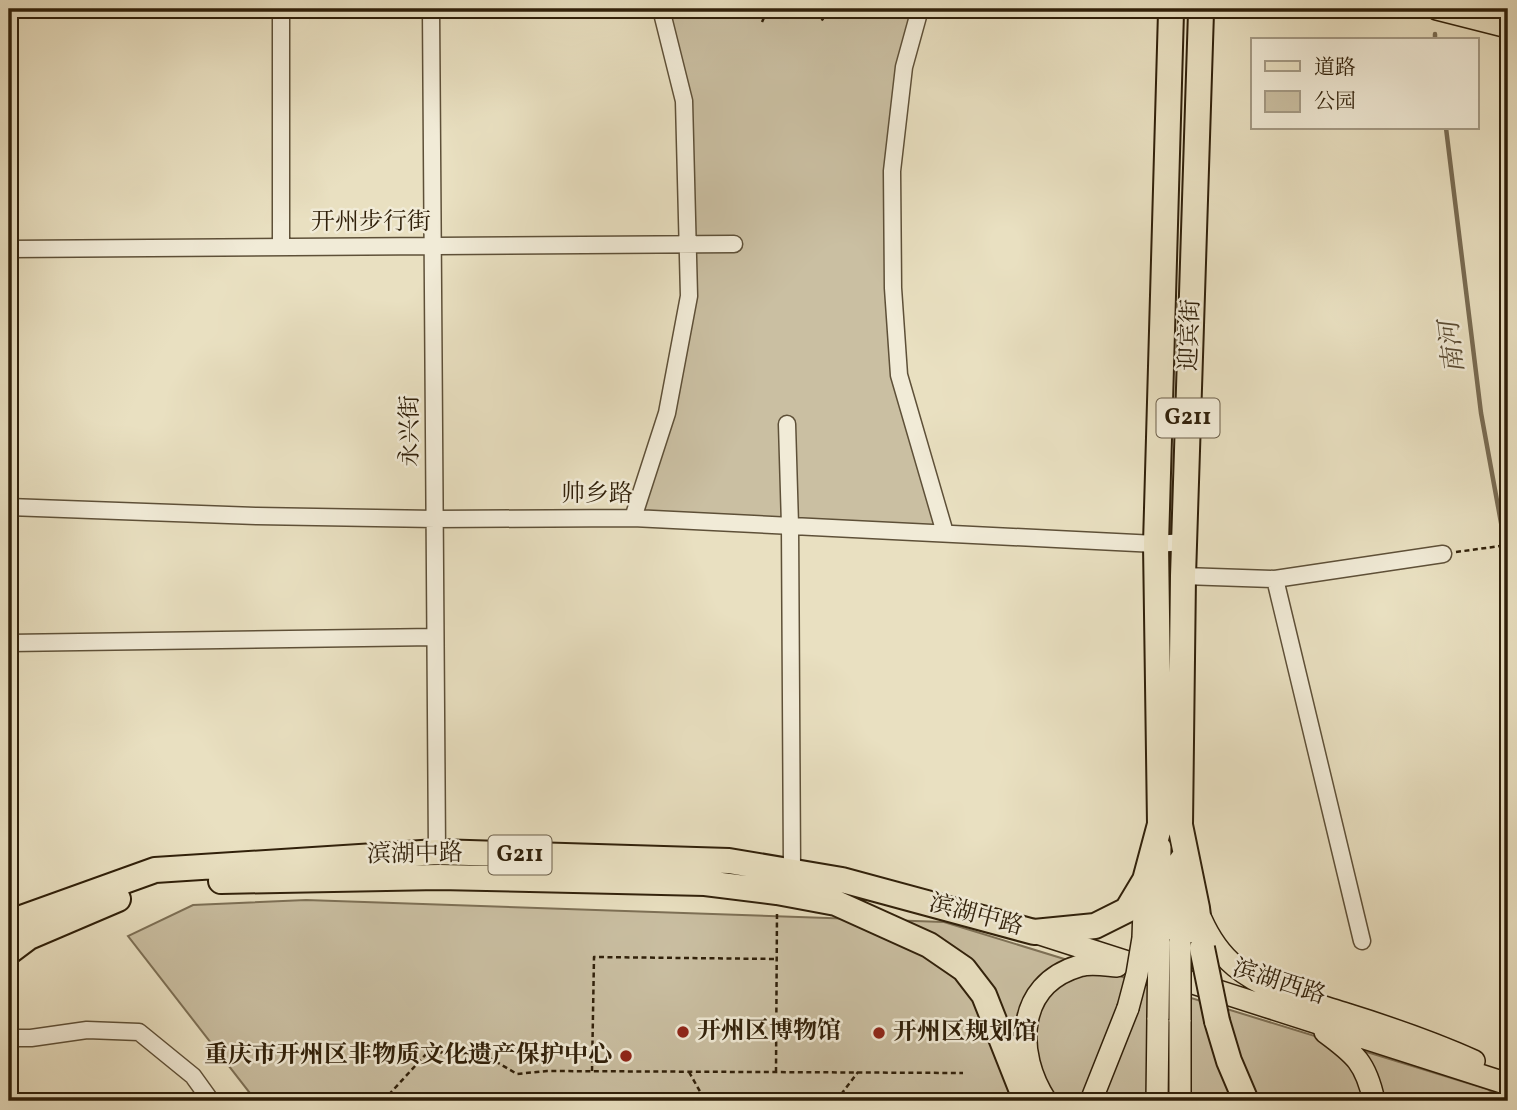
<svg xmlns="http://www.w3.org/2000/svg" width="1517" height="1110" font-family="Vollkorn,'Noto Serif SC',serif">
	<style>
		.green { fill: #cabfa2; stroke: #7d7056; stroke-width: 2 }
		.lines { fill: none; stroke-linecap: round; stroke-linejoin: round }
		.stream { stroke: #796c53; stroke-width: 4.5 }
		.minor-casing { stroke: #5e5038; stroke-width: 19 }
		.major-casing { stroke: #30200a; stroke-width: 24 }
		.highway-casing { stroke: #30200a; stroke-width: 28 }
		.path { stroke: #30200a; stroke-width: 2.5; stroke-dasharray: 5 3.5; stroke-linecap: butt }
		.minor { stroke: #f1ebd7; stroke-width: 16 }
		.major { stroke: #e9e0c1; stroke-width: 21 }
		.highway { stroke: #e9e0c1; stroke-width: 24 }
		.major-bridge-casing { stroke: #30200a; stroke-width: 24; stroke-linecap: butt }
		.highway-bridge-casing { stroke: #30200a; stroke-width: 28; stroke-linecap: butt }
		.major-bridge { stroke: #e9e0c1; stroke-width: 21 }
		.highway-bridge { stroke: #e9e0c1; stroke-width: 24 }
		.poi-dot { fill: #8f2418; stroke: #f1ebd7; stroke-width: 2.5 }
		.labels { text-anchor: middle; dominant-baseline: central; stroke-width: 5; stroke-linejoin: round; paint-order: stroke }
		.shield { fill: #f1ebd7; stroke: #6a5d48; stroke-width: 2 }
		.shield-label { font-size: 23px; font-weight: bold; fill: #30200a }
		.street-label { font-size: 24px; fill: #30200a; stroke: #f1ebd7 }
		.poi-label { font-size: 24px; font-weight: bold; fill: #30200a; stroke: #f1ebd7; text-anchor: start }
		.water-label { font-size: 26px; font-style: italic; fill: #5b4c34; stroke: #f1ebd7 }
	</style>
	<rect width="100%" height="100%" fill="#e9e0c1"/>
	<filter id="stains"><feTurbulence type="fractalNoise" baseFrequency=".00286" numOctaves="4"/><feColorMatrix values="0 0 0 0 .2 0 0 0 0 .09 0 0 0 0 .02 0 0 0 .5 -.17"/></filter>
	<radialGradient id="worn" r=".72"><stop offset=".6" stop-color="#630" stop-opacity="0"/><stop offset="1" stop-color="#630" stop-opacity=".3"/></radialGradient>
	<path class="green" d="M661,10H920L892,171L899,375L945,533L633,518L689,296L684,101Z
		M306,900L944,922L1487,1089L1506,1101H256L128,936L193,905Z"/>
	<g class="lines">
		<path class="stream" d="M1435,34V40
			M1446,128L1481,413L1508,561"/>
		<defs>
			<path id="minor" d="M431,9L437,852
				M920,9L904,67L892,171L893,288L899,375L945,533
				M281,246V9
				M9,249L734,244
				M787,424L790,525L792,870
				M9,507L257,516L435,519L633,518L1156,544L1184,542
				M633,518L667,413L689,296L684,101L661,9
				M1183,576L1275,579L1443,554
				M1275,579L1362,941
				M9,643L435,637
				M9,1038H31L87,1030L139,1032L193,1076L211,1101"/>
			<path id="major" d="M1437,9L1508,27
				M1201,919C1209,937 1219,953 1235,966C1265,991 1307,1001 1343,1013C1388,1027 1432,1042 1474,1061
				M1037,933L1508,1084
				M1143,938L1145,880
				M1159,939L1160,847
				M1180,942V860
				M1325,1032C1355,1054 1366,1063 1374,1101
				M1046,1101C1015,1054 1015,985 1079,966C1090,962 1105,965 1117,966
				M1091,1101L1128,1008
				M1157,1101L1158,1018
				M1180,1101V1020"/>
			<path id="highway" d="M1201,12L1183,576L1180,825L1197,908L1202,948
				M221,881L439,877L705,883L777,892L836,903L929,945L964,969L984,995L1026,1101
				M9,925L13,921L155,870L437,852L729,861L842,880L1034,932L1095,926L1127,910L1145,880L1160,824L1156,544L1171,12
				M9,952L29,937L118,899
				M1217,1021L1229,1061L1246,1101"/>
		</defs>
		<use href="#minor" class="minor-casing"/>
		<use href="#major" class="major-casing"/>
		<use href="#highway" class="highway-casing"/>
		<path class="path" d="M816,9L824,22
			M762,22L768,9
			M1456,552L1508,545
			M592,1071L594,957L777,959
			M689,1072L702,1095L709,1101
			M776,1072L777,911
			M383,1101L428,1052L483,1054L517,1074L547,1071L963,1073
			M836,1101L858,1072"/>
		<use href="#minor" class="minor"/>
		<use href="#major" class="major"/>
		<use href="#highway" class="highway"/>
		<defs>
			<path id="major-bridge" d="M1128,1008L1137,974L1143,938
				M1158,1018L1159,939
				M1180,1020V942"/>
			<path id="highway-bridge" d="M1202,948L1217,1021"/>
		</defs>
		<use href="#major-bridge" class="major-bridge-casing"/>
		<use href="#highway-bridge" class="highway-bridge-casing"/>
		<use href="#major-bridge" class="major-bridge"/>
		<use href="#highway-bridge" class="highway-bridge"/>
	</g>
	<g class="poi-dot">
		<circle cx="683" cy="1032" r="7"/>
		<circle cx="879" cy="1033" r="7"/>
		<circle cx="626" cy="1056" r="7"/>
	</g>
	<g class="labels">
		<g class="shield">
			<rect x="1156.5" y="398.5" width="63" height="39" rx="5"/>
			<rect x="488.5" y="835.5" width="63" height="39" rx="5"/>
		</g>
		<g class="shield-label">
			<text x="1188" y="418">G211</text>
			<text x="520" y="855">G211</text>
		</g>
		<g class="street-label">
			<text x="371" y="223">开州步行街</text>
			<text transform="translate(1191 335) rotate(-88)">迎宾街</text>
			<text transform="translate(411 431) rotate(-90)">永兴街</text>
			<text x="597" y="495">帅乡路</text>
			<text transform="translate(415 855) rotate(-1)">滨湖中路</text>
			<text transform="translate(976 916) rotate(15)">滨湖中路</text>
			<text transform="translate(1279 983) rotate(18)">滨湖西路</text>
		</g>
		<g class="poi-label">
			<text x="697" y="1032">开州区博物馆</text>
			<text x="893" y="1033">开州区规划馆</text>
			<text x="612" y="1056" text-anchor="end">重庆市开州区非物质文化遗产保护中心</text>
		</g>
		<g class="water-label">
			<text transform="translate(1453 347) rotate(-97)">南河</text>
		</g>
	</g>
	<rect width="1517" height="1110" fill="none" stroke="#e9e0c1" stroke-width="35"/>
	<rect x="10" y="10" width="1496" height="1089" fill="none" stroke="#30200a" stroke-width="3.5"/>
	<rect x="18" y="18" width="1482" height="1075" fill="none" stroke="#30200a" stroke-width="2"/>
	<rect x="1251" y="38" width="228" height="91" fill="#f1ebd7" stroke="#a49a85" stroke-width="2"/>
	<rect x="1265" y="61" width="35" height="10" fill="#e9e0c1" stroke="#a49a85" stroke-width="2"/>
	<text x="1314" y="74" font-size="21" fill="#30200a">道路</text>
	<rect x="1265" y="91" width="35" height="21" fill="#cabfa2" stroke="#a49a85" stroke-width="2"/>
	<text x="1314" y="108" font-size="21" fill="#30200a">公园</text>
	<rect width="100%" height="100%" filter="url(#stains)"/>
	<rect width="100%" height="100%" fill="url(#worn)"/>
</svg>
